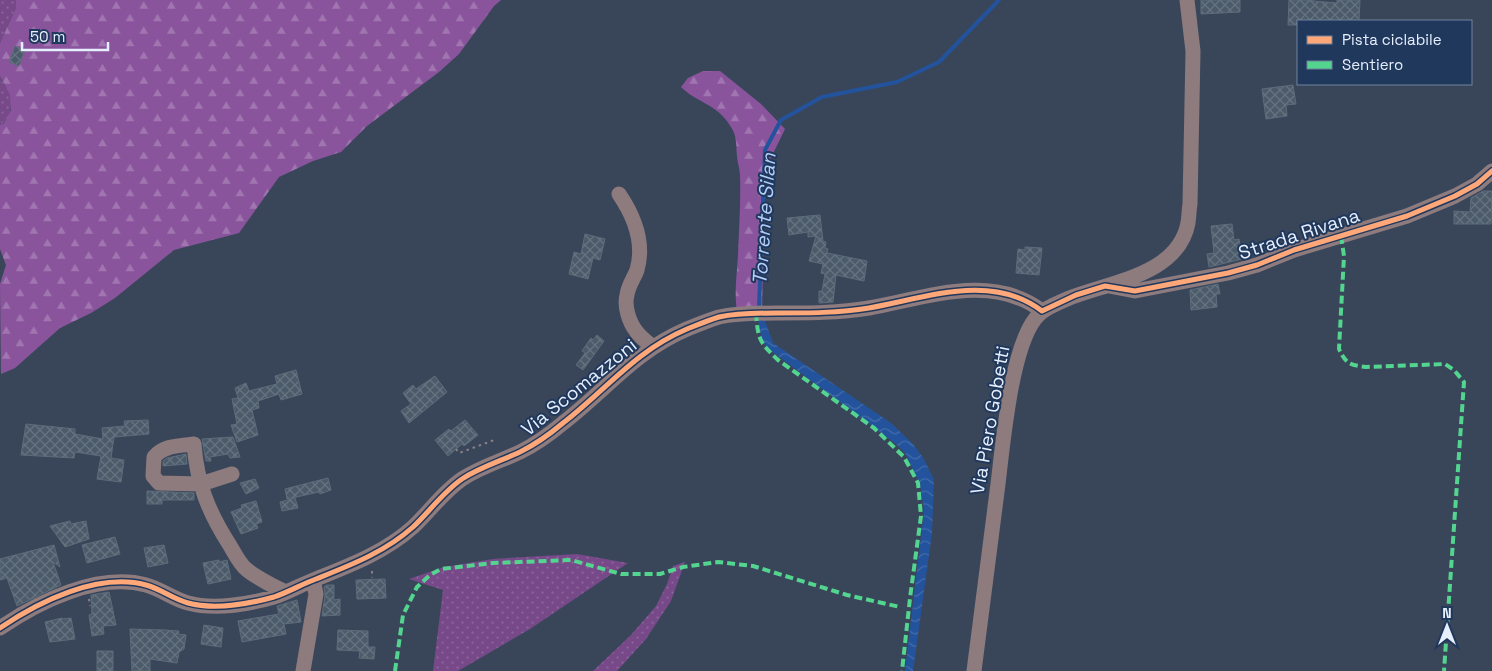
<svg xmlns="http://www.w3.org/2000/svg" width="1492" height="671" font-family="'Space Grotesk',sans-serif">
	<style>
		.grass { fill: url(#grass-dots) }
		.forest { fill: url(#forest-firs) }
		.water { fill: url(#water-waves) }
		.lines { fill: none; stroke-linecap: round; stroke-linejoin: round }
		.stream { stroke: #23539c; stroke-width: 4 }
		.building { fill: url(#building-cross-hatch); stroke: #5d6c7b }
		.path { stroke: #8b8288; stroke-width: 2; stroke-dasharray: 2.5 4; stroke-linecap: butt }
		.minor { stroke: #8d7b7e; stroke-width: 15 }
		.quiet { stroke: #53d58f; stroke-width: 4; stroke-dasharray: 8 4; stroke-linecap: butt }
		.cycleway-casing { stroke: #21385d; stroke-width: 8 }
		.cycleway { stroke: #fea87a; stroke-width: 5 }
		.labels { text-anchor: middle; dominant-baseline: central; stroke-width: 4; stroke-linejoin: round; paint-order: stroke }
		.street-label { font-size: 19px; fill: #e6effd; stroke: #21385d }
		.water-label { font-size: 20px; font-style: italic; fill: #b2cef9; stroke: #21385d }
	</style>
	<defs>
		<pattern id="grass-dots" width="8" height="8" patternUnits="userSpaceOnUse" patternTransform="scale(1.25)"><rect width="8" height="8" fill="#784989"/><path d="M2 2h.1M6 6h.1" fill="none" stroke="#8b649b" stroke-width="1.8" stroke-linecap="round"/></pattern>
		<pattern id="forest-firs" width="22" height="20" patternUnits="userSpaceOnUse" patternTransform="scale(1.25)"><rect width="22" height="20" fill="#8a549d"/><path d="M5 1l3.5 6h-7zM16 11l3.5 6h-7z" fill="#a075b0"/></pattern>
		<pattern id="water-waves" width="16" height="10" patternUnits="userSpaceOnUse" patternTransform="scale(1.25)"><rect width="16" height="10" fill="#23539c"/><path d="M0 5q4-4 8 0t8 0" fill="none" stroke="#436cab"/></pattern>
		<pattern id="building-cross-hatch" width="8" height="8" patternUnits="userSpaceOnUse" patternTransform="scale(1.25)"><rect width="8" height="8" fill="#4c5b6a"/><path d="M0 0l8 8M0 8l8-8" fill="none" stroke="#667380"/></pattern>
	</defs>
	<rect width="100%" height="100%" fill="#39465a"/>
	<path class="grass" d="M0,0H16V8L0,43Z
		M0,76C2,83 8,88 10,95C13,105 10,120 0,125Z
		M577,554L628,563L530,629L458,671H433L443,590L409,579L444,567L493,559Z
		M685,562L671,601L646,639L617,671H593L631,635L656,606L667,584L673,566Z"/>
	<path class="forest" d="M16,0H501L494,6L459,54L439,72L367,126L341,152L313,161L279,177L239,233L174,250L115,298L91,313L60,328L15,368L1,374L0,284L6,265L0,249V125L4,123L11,110L10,95L0,76V43L16,8Z
		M703,71H720L761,104L785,129L765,170L762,312L737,311C734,292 737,274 738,255C739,228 741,201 740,175C740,168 737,162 737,156C736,145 737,136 731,127C718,104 697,103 681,87L688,78Z"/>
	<path class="water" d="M758,318H764L773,343L891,423L913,444L924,459L934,480L932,533L913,671H905L924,511L920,484L905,453L896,444L766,347L761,336Z"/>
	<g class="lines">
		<path class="stream" d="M759,307L765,150L781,120L822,97L897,82L939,62L999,0"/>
	</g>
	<path class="building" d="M1201,0H1240V12L1201,14Z
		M1289,0H1313V1L1337,3V0H1360L1359,21H1298V25H1288Z
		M15,46L25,50L19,66L9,62Z
		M1293,85L1296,104L1286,105L1287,116L1266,119L1262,89Z
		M1483,191H1492L1491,224H1454V211L1470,212L1471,198Z
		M820,215L823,241L826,242L825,248L828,249L827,253L867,261L864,281L836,275L833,302L819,303V291H822L825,274L821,273L823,264L809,261L816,236L808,237V232L789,235L787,218Z
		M1232,224L1234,240L1239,239L1242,259L1209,267L1207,254L1214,253L1211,226Z
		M585,234L605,239L600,260L593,258L588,279L569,274L574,252L581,254Z
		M1025,247L1042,248L1039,275L1016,273L1018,249L1025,250Z
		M1218,284L1220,294H1216L1217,307L1191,310L1190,290Z
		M597,335L604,341L583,370L576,365L585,353L582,351L591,338L593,340Z
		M296,370L302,394L281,400L279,394L258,401L259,408L252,410L258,435L237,442L231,425L237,424L232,399L238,398L235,388L246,383L249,391L277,384L275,376Z
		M435,376L447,392L409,423L401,411L411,404L403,393L413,385L416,389Z
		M148,420L149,434L114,437L111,458L124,460L121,482L97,479L101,456L75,452L74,458L21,455L26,424L75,429V434L103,439L102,428L125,426L124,421Z
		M465,420L478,435L464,446L462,444L448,456L435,440L449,429L451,431Z
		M233,437L240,457L230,458L228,454L210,457L211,461H206L202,439Z
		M186,454L187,464L163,466V461L167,458Z
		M328,478L331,490L320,494L319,492L287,499L285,489Z
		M255,479L259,488L246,494L240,483Z
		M147,491L194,493V500H162V504H147Z
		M295,498L298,508L282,511L280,502Z
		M256,501L262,522L256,524L258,528L241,534L231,512L242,508L241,505Z
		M70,521L71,524L86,521L89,539L65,547L50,526Z
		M115,537L120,554L87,563L82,545Z
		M54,545L60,567L53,562L61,585L17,606L7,578L0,580V559Z
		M164,545L168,563L148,567L144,548Z
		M219,560V562L227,560L231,579L208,584L203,563Z
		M385,579L386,598L357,599L356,580Z
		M327,585H334V600L340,599V615L322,616L325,595L324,587Z
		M109,592L116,625L103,626L104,634L92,636L89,615L92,614L91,595Z
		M297,600L301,622L284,624L286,634L242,642L238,621L279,614L277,606Z
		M62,618L63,619L71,618L75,639L50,642L45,622Z
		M204,625L223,628L221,647L201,644Z
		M130,629L165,630L179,631L178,634L186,635L184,649L179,652L177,663L150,659V671H132Z
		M338,630L368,631V647H375L374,659L359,658L360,651L337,650Z
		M97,651H113V671H97Z"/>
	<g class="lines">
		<path class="path" d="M456,449L459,453L497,439
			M372,571V578
			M89,599L90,606"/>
		<path class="minor" d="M619,194C634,216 645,242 637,270C634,278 628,286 627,295C624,306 629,322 636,331C640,337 647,342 653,347
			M1109,286L1135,291L1228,273L1257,265L1294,250L1407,216L1455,196L1477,184L1492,171
			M232,474L201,484L159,483L153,476L154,457C164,445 179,446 194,444C197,483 208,511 229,544C234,552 239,563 246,569C254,576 276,588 286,592
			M0,628C38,602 98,572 146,585C161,589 173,599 188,603C214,610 249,604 274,597C289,592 302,584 316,579C351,565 385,552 413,527C430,511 443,492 462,479C480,467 501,461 520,452C536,444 550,434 563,423C606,390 635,351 687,329C697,325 709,320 719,317C738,313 758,313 777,313C808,313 839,313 869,308C926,298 991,272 1042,311
			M303,671L316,594L313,580
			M974,671C982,609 990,546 998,484C1003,443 1011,350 1035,319C1042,309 1056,304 1067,299C1108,282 1178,276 1188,223C1189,216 1189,210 1190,204L1193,51L1187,0"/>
		<path class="quiet" d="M1341,236L1344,256L1339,349C1346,364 1350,365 1366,367L1445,364L1454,370L1464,382L1444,671
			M756,313C758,339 759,342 778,360L874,428L904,457L918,483L921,516L910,598L902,671
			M395,671L403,615L417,587L430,575L441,569L493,563L571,560L621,574H660L683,567L718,562L753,566L847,595L900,607"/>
		<defs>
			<path id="cycleway" d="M0,628C38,602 98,572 146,585C161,589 173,599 188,603C214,610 249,604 274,597C289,592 302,584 316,579C351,565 385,552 413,527C430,511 443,492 462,479C480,467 501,461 520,452C536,444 550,434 563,423C606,390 635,351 687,329C697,325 709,320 719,317C738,313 758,313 777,313C808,313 839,313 869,308C926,298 991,272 1042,311L1076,295L1105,286L1135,291L1228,273L1257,265L1294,250L1407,216L1455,196L1477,184L1492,171"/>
		</defs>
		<use href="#cycleway" class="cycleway-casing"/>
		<use href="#cycleway" class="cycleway"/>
	</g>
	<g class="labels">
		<g class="street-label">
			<text transform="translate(1299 234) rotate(-18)">Strada Rivana</text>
			<text transform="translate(579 387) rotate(-39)">Via Scomazzoni</text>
			<text transform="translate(990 420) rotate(-80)">Via Piero Gobetti</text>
		</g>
		<g class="water-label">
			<text transform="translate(764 219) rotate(-86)">Torrente Silan</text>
		</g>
	</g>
	<rect x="1297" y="20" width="175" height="65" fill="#21385d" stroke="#70819d"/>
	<rect x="1307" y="36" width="25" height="8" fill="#fea87a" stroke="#70819d"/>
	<text x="1342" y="45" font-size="15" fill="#e6effd">Pista ciclabile</text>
	<rect x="1307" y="61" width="25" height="8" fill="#53d58f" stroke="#70819d"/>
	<text x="1342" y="70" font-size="15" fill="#e6effd">Sentiero</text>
	<g transform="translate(1447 626)" stroke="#21385d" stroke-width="4" paint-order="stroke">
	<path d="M0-4L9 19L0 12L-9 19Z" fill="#e6effd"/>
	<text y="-8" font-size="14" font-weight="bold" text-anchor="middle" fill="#e6effd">N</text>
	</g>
	<path d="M22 42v8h86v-8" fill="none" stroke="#e6effd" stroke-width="2.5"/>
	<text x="30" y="42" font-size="15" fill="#e6effd" stroke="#21385d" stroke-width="4" paint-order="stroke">50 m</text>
</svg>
